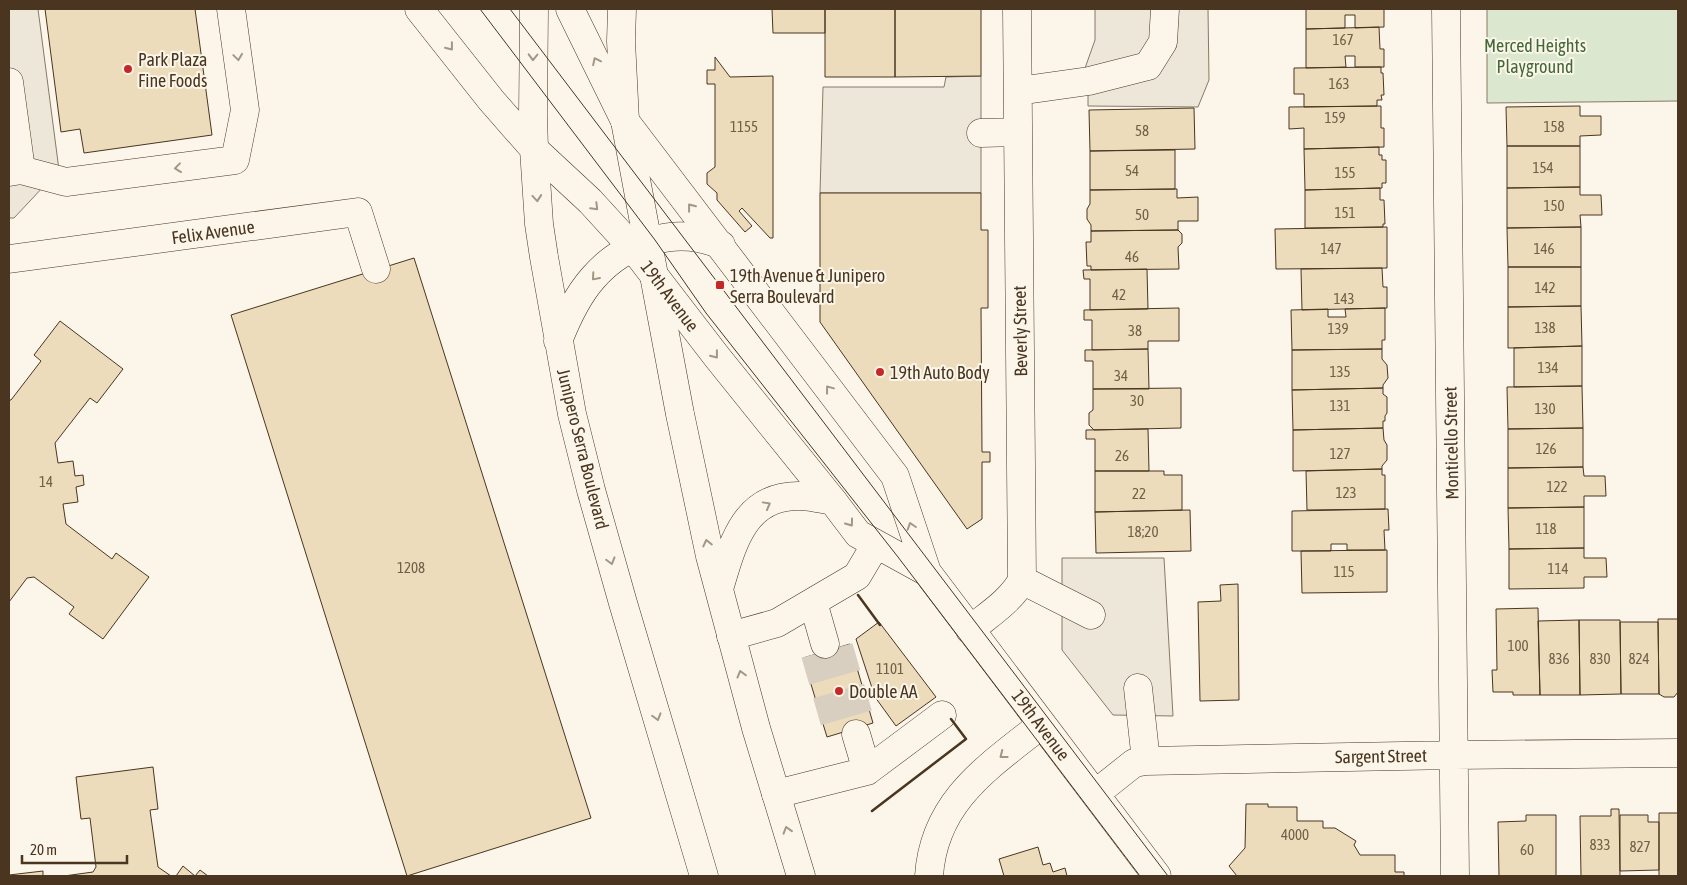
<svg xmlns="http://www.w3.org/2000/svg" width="1687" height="885" font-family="'Asap Condensed',sans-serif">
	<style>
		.green { fill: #dce7d0; stroke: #887966 }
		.parking { fill: #ede7d9; stroke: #887966 }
		.building { fill: #ecdcbc; stroke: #4a3520 }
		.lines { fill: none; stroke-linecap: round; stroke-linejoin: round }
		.minor-tunnel { stroke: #d8cfc1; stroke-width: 28; stroke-dasharray: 28 14; stroke-linecap: butt }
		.minor-casing { stroke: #4a3520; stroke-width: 29 }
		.major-casing { stroke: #4a3520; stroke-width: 29 }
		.highway-casing { stroke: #4a3520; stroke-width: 29 }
		.minor { stroke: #fbf6e9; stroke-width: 28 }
		.major { stroke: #fbf6e9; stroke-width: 28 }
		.highway { stroke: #fbf6e9; stroke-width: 28 }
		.tram { stroke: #4a3520; stroke-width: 1 }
		.wall { stroke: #4a3520; stroke-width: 2.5 }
		.oneway { stroke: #a29684 }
		.poi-dot { fill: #c62828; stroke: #fbf6e9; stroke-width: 2 }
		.labels { text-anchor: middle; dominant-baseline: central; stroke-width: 4; stroke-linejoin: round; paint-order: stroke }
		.number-label { font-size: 15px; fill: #725f47 }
		.park-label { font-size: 18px; fill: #436837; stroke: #fbf6e9 }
		.poi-label { font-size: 18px; fill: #4a3520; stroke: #fbf6e9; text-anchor: start }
		.street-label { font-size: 18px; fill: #4a3520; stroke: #fbf6e9 }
	</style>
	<rect width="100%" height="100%" fill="#fbf6e9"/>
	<path class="green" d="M1487,9H1678V101L1487,103Z"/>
	<path class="parking" d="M9,9H38L59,170L14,218H9Z
		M1095,9H1208L1209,80L1198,107L1088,106V81L1084,71L1095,40Z
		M981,76V193H820L823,87H944L946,77Z
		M1062,558H1164L1173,716L1113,715L1062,650Z"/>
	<path class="building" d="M45,9H195L212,135L84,153L80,129L61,132Z
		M772,9H825V33H773Z
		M825,9H895V77H825Z
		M895,9H981V76L895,77Z
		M1306,9H1384V27L1355,28V15H1345V28L1306,29Z
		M1379,27L1380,49H1384V67H1355V56H1345L1346,67L1306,68V29Z
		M715,57L730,77L773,76V238H770L742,208L739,211L752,226L745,232L717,200V193L707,184V173L715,167V84H707V70H715Z
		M1381,67V73H1383L1384,95H1381L1382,100H1377V106L1304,107V94H1294V68Z
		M1381,106V128H1384V147L1304,149V128L1289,129V107Z
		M1580,106V116H1601V135L1580,136V146H1507L1506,107Z
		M1194,108L1195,149L1090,151L1089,110Z
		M1507,146H1580V187L1507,188Z
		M1379,147V155H1382V160H1386V183H1382V188L1305,190L1304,149Z
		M1175,150V189L1090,190V151Z
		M1580,187V195H1601L1602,215H1580L1581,227L1507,228V188Z
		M1380,188V200H1384L1385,224H1383V227L1305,228V190Z
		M1177,189V198L1198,197V221H1178V230L1091,231V225L1087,219V209L1090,204V190Z
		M820,193H981V230H988V308H981L982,452H990V462H982V519L967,529L820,322Z
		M1387,227V268L1276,269L1275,229Z
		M1581,227V267H1508L1507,228Z
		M1178,230L1182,234V243L1178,247L1179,269L1091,270V266H1087L1086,242H1091V231Z
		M414,258L591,818L407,876L231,315Z
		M1508,267H1581V306L1508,307Z
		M1382,268L1383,287H1387V308L1302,310L1301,269Z
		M1147,269L1148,309L1090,310V279H1084L1083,270Z
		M1581,306L1582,346L1508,348V307Z
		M1179,308V341H1148V349L1092,350V320H1084V310Z
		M1385,308V340H1382V349L1292,350L1291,310L1328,309V317H1346L1345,309Z
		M60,321L123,369L97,403L90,398L55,443L58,463L73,461L75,476L83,475L84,485L76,487L78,502L63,504L66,524L112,559L116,553L149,577L103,639L69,614L74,607L34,577L27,578L9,602V400H11L41,361L34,355Z
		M1582,346V386L1514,387V348Z
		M1148,349L1149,389H1093V361H1085V350Z
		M1382,349V359L1387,365L1388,378L1383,385V388L1292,390V350Z
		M1582,386L1583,428L1508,429L1507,387Z
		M1181,388V428L1094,430L1089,425V413L1093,410V389Z
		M1383,388V394L1387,397V413L1385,416V421H1383V428L1293,430L1292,390Z
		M1383,428L1384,440L1387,445V460L1382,466V469L1293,471V430Z
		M1583,428V467L1508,468V429Z
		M1148,429L1149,471H1095V439H1086V430Z
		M1583,467L1584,476H1605L1606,496H1584V507L1508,508V468Z
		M1382,469V475H1385V509L1307,510L1306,471Z
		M1095,471H1164V475H1182V510L1095,512Z
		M1584,507V548L1509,549L1508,508Z
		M1388,509L1389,530H1384L1385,550H1347V544H1331V551H1292V511Z
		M1190,510L1191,551L1096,553L1095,512Z
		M1584,548V558H1606L1607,577H1584V588L1509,589V549Z
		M1387,550V592L1302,593L1301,551Z
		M1238,584L1239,700L1200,701L1198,602L1221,601L1220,585Z
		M1538,608L1540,695H1513V692H1493L1492,670H1497L1496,609Z
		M1658,619H1678V692L1674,697H1664L1659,694Z
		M1579,620L1580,695H1540L1538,621Z
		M1579,620H1620L1621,694L1580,695Z
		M879,622L936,697L896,726L875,697L856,639Z
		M1620,622H1658L1659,694H1621Z
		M850,644L873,723L827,737L803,658Z
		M153,767L158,809L150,810L158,867L171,876H64L93,872L96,867L90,818L81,819L76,777Z
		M1246,804H1268V807H1297V821H1323V828H1335L1356,841L1354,845L1360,855H1395V872H1404V876H1237L1229,866L1245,848Z
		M1611,809H1619L1620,876H1581L1580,816H1611Z
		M1659,813H1678V876H1659Z
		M1526,815H1556V876H1499L1498,822L1526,821Z
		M1620,815H1648V822H1659V870L1620,871Z
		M1038,847L1043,865L1050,863L1053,872L1065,868L1067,876H1004L999,859Z
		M183,866L195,876L200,870L208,876H176Z
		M43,871V876H9V875Z"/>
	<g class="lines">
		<path class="minor-tunnel" d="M839,647L862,727
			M815,654L838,734"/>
		<defs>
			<path id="minor" d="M1446,9L1455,876
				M9,82L21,170
				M1018,91L1089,81L1148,66L1163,42L1165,9
				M625,121L895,476L927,572L1157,876
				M981,133L1018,132
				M534,149L590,201L633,248L717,357L833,501L858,534L927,572
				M9,172L21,170L66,182L235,160L245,110L231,9
				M9,259L358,212L376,269
				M1022,580L1091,615
				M813,602L825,644
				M970,630C988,615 1011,601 1022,580L1017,9
				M731,636L777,623L857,576L876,544
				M1138,688L1146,761
				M867,771L942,715
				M776,794L867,771L856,734
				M1095,794L1134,763L1146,761L1454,755L1678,753
				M929,876C934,801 988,767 1041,725"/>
			<path id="major" d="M534,9L533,115L534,149
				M622,9L621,41L625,121"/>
			<path id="highway" d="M419,9L491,100L534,149L539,224L544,257L572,414L591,490L623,603L704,876
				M570,9L625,121L680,414L710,556L756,728L801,876
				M558,341C567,318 577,296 593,278C624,242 677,225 721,245
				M719,589C732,546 743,496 798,496C810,496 822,499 833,501"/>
		</defs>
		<use href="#minor" class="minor-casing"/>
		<use href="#major" class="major-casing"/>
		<use href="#highway" class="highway-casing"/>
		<use href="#minor" class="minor"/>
		<use href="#major" class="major"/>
		<use href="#highway" class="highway"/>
		<path class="tram" d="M480,9L655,240L706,313L898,557L1140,876
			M510,9L1168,876"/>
		<path class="wall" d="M858,595L880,625
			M872,811L966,739L951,719"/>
	</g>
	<defs><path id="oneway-chevron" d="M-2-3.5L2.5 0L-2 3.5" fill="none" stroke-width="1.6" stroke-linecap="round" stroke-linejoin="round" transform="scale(1.25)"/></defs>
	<g class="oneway">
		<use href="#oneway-chevron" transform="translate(450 47) rotate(52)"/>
		<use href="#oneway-chevron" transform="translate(238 57) rotate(82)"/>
		<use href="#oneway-chevron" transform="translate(533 57) rotate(91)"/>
		<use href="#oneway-chevron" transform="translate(596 61) rotate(-116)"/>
		<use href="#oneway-chevron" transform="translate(178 168) rotate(173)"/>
		<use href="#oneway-chevron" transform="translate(537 198) rotate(85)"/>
		<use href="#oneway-chevron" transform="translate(595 207) rotate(45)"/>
		<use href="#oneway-chevron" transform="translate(691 207) rotate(-128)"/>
		<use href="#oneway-chevron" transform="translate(595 277) rotate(131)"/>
		<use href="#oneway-chevron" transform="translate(715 355) rotate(52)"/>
		<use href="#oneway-chevron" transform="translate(829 389) rotate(-127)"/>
		<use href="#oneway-chevron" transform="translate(767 505) rotate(-29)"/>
		<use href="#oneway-chevron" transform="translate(850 523) rotate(54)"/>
		<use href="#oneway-chevron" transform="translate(911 526) rotate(-108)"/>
		<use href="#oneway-chevron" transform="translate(707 543) rotate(-103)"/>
		<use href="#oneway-chevron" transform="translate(611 561) rotate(74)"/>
		<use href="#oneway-chevron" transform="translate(741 674) rotate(-105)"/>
		<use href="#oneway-chevron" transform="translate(657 717) rotate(74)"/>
		<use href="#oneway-chevron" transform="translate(1003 755) rotate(142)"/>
		<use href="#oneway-chevron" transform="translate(787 830) rotate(-107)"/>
	</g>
	<g class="poi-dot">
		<circle cx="128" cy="69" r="5"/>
		<rect x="715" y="280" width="10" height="10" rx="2.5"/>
		<circle cx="880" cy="372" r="5"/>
		<circle cx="839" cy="691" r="5"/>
	</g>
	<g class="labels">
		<g class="number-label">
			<text x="1343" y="39">167</text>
			<text x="1339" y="83">163</text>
			<text x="1335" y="117">159</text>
			<text x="744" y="126">1155</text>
			<text x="1554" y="126">158</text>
			<text x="1142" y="130">58</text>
			<text x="1543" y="167">154</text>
			<text x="1132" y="170">54</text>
			<text x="1345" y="172">155</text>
			<text x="1554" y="205">150</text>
			<text x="1345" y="212">151</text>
			<text x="1142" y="214">50</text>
			<text x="1331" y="248">147</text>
			<text x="1544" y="248">146</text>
			<text x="1132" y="256">46</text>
			<text x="1545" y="287">142</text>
			<text x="1119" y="294">42</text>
			<text x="1344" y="298">143</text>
			<text x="1545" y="327">138</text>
			<text x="1338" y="328">139</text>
			<text x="1135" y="330">38</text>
			<text x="1548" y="367">134</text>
			<text x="1340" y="371">135</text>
			<text x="1121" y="375">34</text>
			<text x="1137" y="400">30</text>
			<text x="1340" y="405">131</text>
			<text x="1545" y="408">130</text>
			<text x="1546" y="448">126</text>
			<text x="1340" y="453">127</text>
			<text x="1122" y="455">26</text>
			<text x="46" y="481">14</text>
			<text x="1557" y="486">122</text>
			<text x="1346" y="492">123</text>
			<text x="1139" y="493">22</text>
			<text x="1546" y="528">118</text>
			<text x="1143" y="531">18;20</text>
			<text x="411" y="567">1208</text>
			<text x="1558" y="568">114</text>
			<text x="1344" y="571">115</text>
			<text x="1518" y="645">100</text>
			<text x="1559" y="658">836</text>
			<text x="1600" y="658">830</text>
			<text x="1639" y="658">824</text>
			<text x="890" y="668">1101</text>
			<text x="1295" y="834">4000</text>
			<text x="1600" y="844">833</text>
			<text x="1640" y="846">827</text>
			<text x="1527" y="849">60</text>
		</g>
		<g class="park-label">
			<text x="1535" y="45">Merced Heights<tspan x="1535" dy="21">Playground</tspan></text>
		</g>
		<g class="poi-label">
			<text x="138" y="59">Park Plaza<tspan x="138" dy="21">Fine Foods</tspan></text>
			<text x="730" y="275">19th Avenue &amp; Junipero<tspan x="730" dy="21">Serra Boulevard</tspan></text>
			<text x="890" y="372">19th Auto Body</text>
			<text x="849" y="691">Double AA</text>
		</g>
		<g class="street-label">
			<text transform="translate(213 232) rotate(-8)">Felix Avenue</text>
			<text transform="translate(670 296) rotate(53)">19th Avenue</text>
			<text transform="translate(1020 331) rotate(-91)">Beverly Street</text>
			<text transform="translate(1451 443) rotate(-91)">Monticello Street</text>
			<text transform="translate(583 449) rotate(76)">Junipero Serra Boulevard</text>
			<text transform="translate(1041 725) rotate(53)">19th Avenue</text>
			<text transform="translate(1381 756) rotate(-1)">Sargent Street</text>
		</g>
	</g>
	<rect width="1687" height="885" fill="none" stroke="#4a3520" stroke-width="20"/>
	<path d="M22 855v8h105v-8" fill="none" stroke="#4a3520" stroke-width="2.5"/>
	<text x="30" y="855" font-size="15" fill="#4a3520" stroke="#fbf6e9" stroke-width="4" paint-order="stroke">20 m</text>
</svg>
